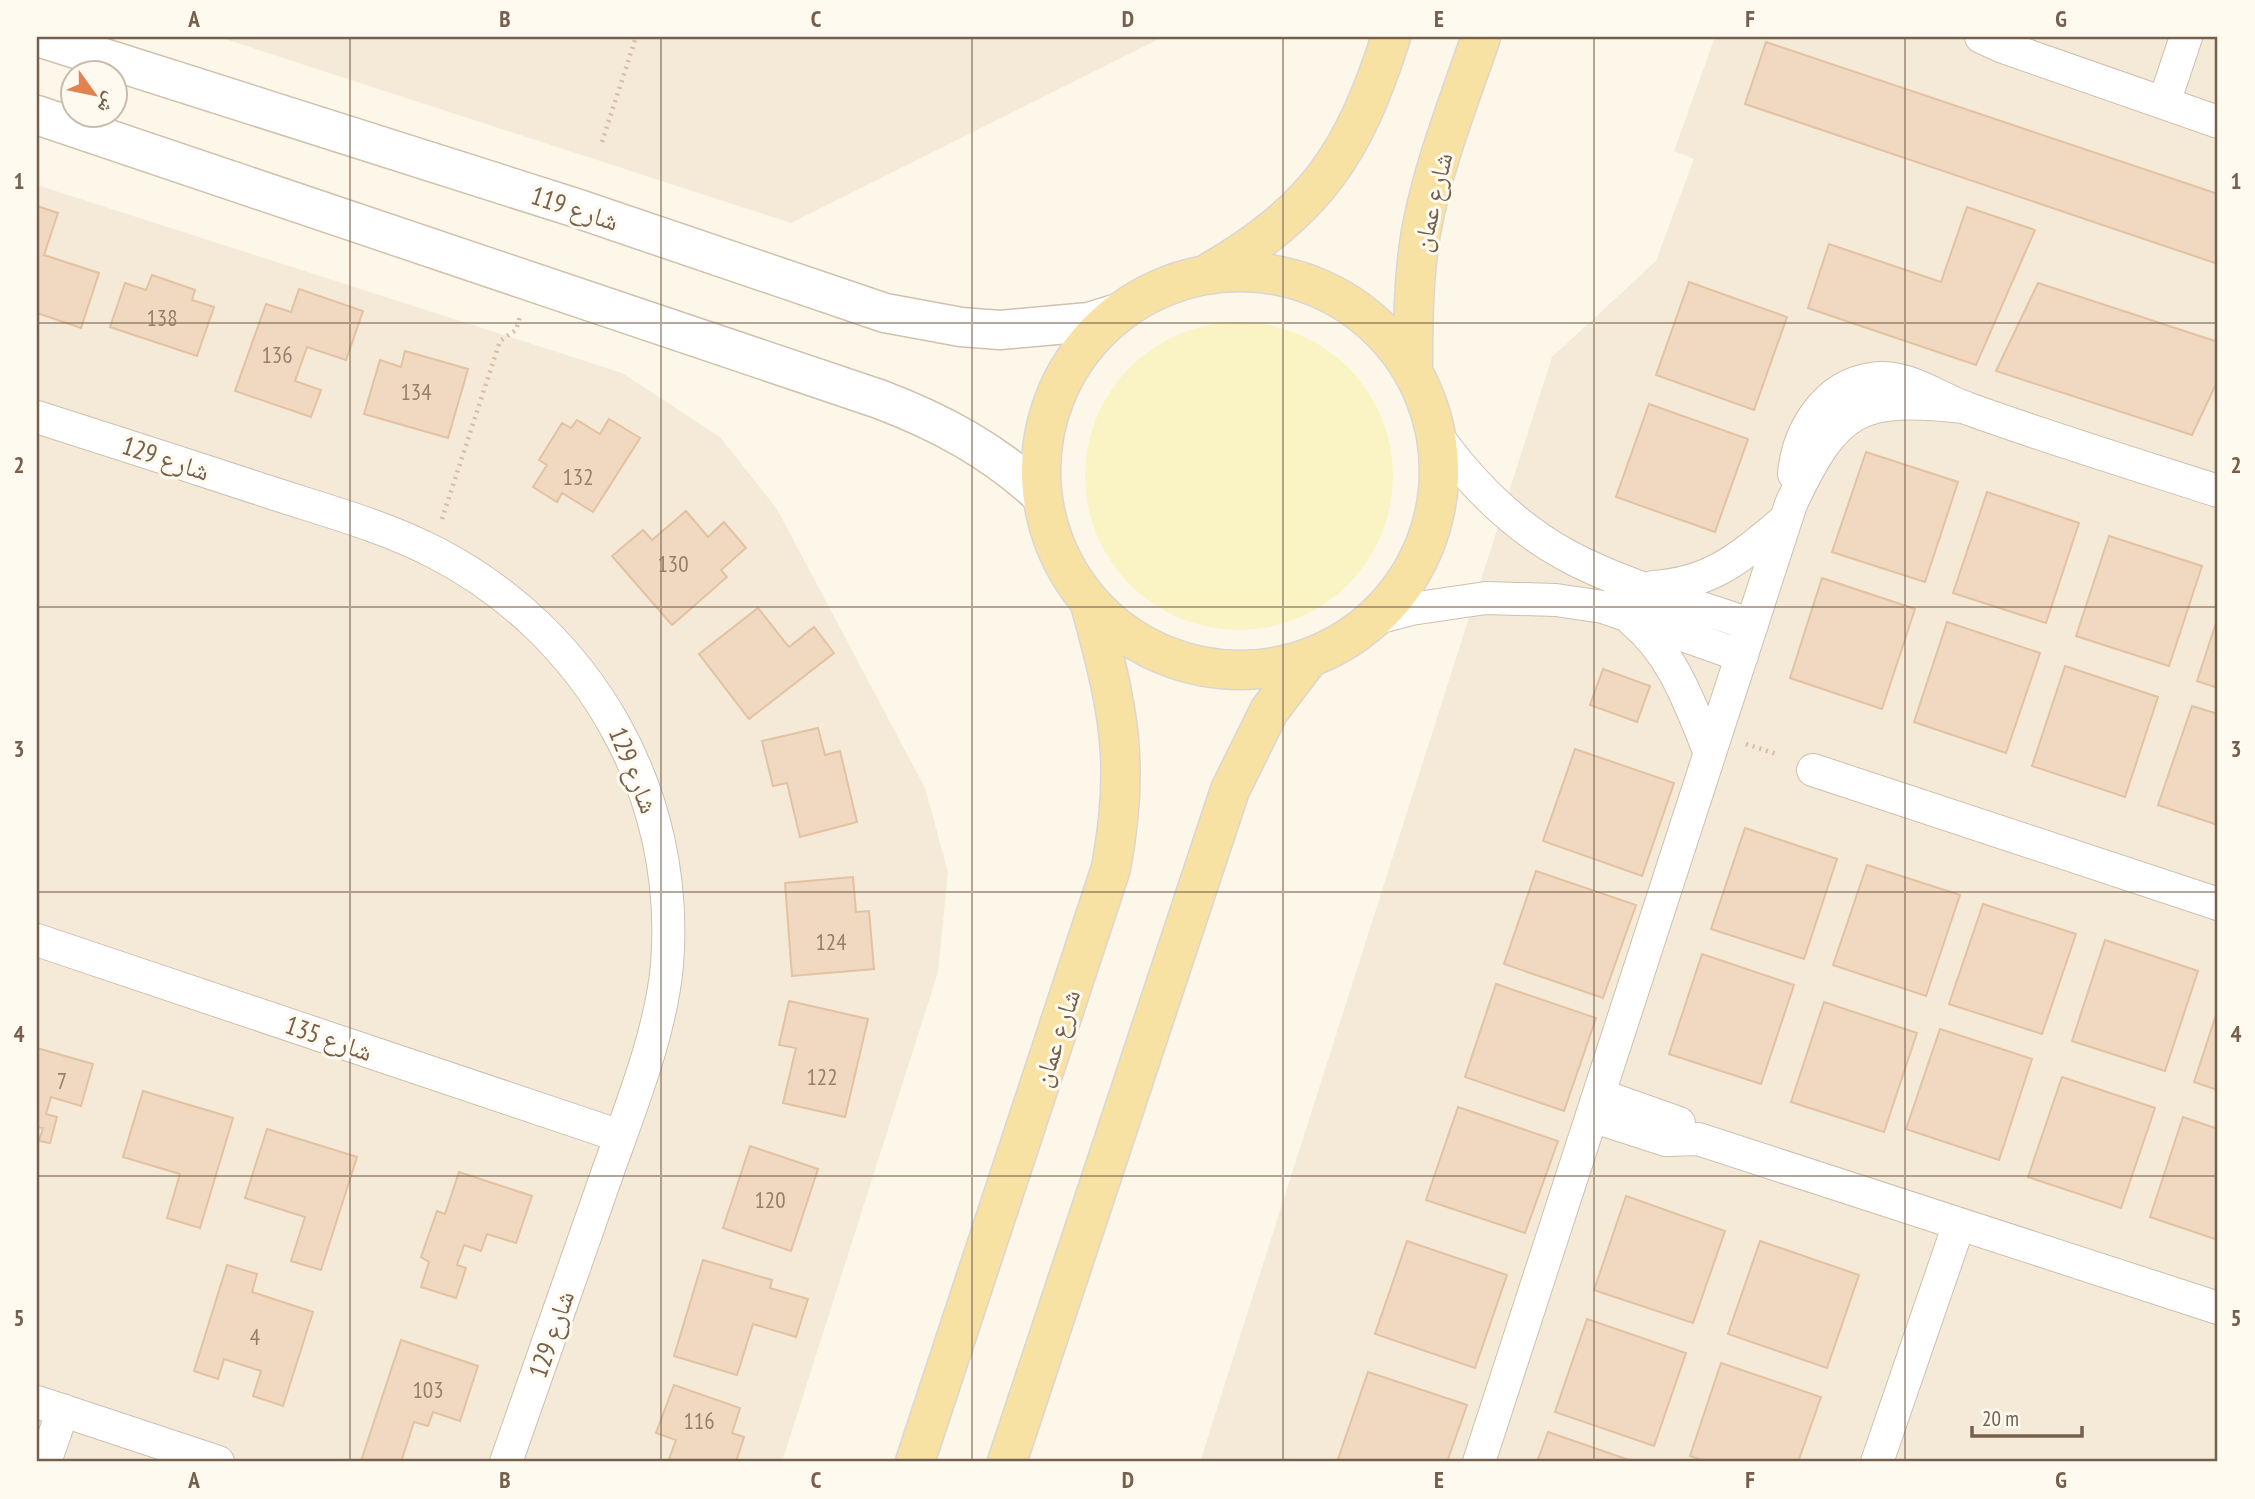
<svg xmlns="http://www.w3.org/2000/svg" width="2255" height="1499" font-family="'PT Sans Narrow','Noto Naskh Arabic',sans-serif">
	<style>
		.residential { fill: #f4ead7 }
		.sand { fill: #faf4c5 }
		.building { fill: #f1d9c1; stroke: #e3c2a2; stroke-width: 2 }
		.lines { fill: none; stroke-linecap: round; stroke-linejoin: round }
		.street-casing { stroke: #cec0af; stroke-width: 34 }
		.secondary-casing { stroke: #d1c1ac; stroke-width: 41 }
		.primary-casing { stroke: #dbd6d1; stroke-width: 41 }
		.path { stroke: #d6bda4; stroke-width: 4.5; stroke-dasharray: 2 5; stroke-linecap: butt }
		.street { stroke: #fff; stroke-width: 32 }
		.secondary { stroke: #fff; stroke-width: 38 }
		.primary { stroke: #f8e2a3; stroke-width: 38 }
		.grid { fill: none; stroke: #76604d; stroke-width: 2; stroke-opacity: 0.55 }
		.labels { text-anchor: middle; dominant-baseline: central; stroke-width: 6; stroke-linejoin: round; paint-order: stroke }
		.number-label { font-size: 23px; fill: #957e6a }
		.street-label { font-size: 26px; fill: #76604d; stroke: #fffaef }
		.neatline { fill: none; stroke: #76604d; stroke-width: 2.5 }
		.grid-label { font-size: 23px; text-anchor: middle; font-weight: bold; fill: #76604d }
	</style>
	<rect width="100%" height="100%" fill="#fcf7e9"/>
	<path class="residential" d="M219,37H1163L791,223Z
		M1715,37H2218V1462H1200L1552,357L1656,261L1694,159L1674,151Z
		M37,185L622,373L720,437L777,509L925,788L948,872L938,972L782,1462H37Z"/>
	<path class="sand" d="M1085 476a154 154 0 1 1 308 0a154 154 0 1 1-308 0Z"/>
	<path class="building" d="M1766,42L2218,194V264L1745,104Z
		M37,206L58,213L44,255L99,273L81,328L37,313Z
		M1967,207L2035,230L1976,365L1808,308L1829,244L1941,282Z
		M152,275L195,290L192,300L214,307L197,356L110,327L125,283L146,290Z
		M1689,282L1787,317L1754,410L1656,375Z
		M2038,283L2218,342V380L2192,435L1996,371Z
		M299,289L363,311L346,360L307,347L295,381L321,390L311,417L235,391L266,304L291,312Z
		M405,351L468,369L448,438L364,414L380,360L401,367Z
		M1649,404L1748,439L1715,532L1616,497Z
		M609,419L640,438L593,512L562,493L557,502L533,487L547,465L539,460L562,423L571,428L577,420L600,434Z
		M1866,452L1958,482L1925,582L1832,552Z
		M1987,492L2079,523L2046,623L1953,593Z
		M686,511L708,537L724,522L746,548L721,570L727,577L672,625L612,556L643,530L652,540Z
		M2109,536L2202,566L2169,666L2076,636Z
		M1822,578L1915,609L1882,709L1790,678Z
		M758,608L789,647L814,627L834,653L749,719L699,654Z
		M2218,617V688L2197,681Z
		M1947,622L2040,653L2006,753L1914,722Z
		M2065,666L2158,697L2125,797L2032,766Z
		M1603,669L1650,686L1637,722L1590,705Z
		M2192,706L2218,714V825L2158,805Z
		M818,728L825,755L840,751L857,822L800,837L787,783L773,786L762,741Z
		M1575,749L1674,783L1642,876L1543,841Z
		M1745,828L1837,859L1804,959L1711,929Z
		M1867,865L1960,895L1926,996L1833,965Z
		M1536,871L1636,905L1603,998L1504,964Z
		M853,877L856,912L869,911L874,969L792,976L785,883Z
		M1983,904L2076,934L2042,1034L1949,1004Z
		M2105,940L2198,971L2165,1071L2072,1041Z
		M1702,954L1794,985L1761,1084L1669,1054Z
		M1496,984L1596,1018L1564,1111L1465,1077Z
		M789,1001L868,1019L845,1117L783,1103L796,1048L779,1045Z
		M1824,1002L1917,1033L1884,1132L1791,1102Z
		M2218,1009V1090L2194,1082Z
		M1940,1029L2032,1059L1999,1160L1906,1129Z
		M37,1048L93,1064L81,1106L51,1097L46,1114L57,1117L50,1143L39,1141L43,1128L37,1127Z
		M2062,1077L2155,1108L2121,1208L2028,1177Z
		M143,1091L233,1118L200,1228L167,1218L180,1174L123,1157Z
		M1458,1107L1558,1141L1525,1233L1426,1200Z
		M2183,1117L2218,1129V1240L2150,1217Z
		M267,1129L357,1157L321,1270L291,1261L305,1217L245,1198Z
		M750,1146L818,1169L791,1251L723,1228Z
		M459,1172L532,1196L516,1243L487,1234L481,1251L464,1245L457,1265L466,1268L456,1298L421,1287L429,1262L421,1257L437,1211L445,1214Z
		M1626,1196L1725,1231L1693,1323L1594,1290Z
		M1407,1241L1507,1275L1475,1368L1375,1334Z
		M1760,1241L1859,1275L1827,1368L1728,1334Z
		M703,1260L772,1280L770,1288L808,1299L796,1337L753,1324L737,1375L674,1356Z
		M227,1265L257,1274L252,1292L313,1312L283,1406L253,1396L261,1371L224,1359L218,1379L194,1371Z
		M1587,1319L1686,1353L1654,1446L1555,1412Z
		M401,1340L478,1366L460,1421L433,1412L428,1426L414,1422L401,1462H365L361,1461Z
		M1721,1363L1821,1397L1798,1462H1708L1690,1456Z
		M1368,1372L1467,1405L1447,1462H1337Z
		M674,1385L740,1408L732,1433L744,1437L736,1462H668L676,1440L656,1433Z
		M1548,1432L1635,1462H1537Z"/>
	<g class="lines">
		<defs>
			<path id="street" d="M1981,37L2003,47L2218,122
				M2164,103L2186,37
				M37,417C115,442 194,467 272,493C327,511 384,526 436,553C588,632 681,792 667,965C661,1033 630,1109 607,1174C573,1270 540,1366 506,1462
				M1437,436C1471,483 1515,527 1566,555C1623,586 1690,603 1752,625
				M1794,474C1798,431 1825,386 1871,379C1905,373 1936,397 1966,408C2049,438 2134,464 2218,491
				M1653,587C1713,583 1740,557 1784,521
				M1373,619L1411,609L1486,598L1556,600L1603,607L1742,656
				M1633,621C1674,655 1690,705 1710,753
				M1813,770L2218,904
				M37,940L620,1136
				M1600,1095L1679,1123
				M1592,1116L1666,1140L1698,1139L2218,1308
				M37,1402L218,1462
				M45,1462L63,1410
				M1479,1462L1791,504C1837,406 1859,396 1964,407
				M1877,1462L1959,1224"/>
			<path id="secondary" d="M38,37L576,208L885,313L961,327L1000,330L1089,322L1118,313
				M37,115L879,399C940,422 994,451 1042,496"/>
			<path id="primary" d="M1210,272C1317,210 1354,152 1391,37
				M1041 471a199 199 0 1 1 398 0a199 199 0 1 1-398 0Z
				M1413,372C1413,325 1413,279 1421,232C1433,166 1459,101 1481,37
				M915,1462L1111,868C1131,762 1118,706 1090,604
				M1007,1462L1230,790L1269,711L1310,657"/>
		</defs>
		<use href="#street" class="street-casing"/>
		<use href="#secondary" class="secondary-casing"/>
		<use href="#primary" class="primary-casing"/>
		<path class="path" d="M602,142L636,37
			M442,519L500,341L516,330L520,316
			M1746,744L1779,755"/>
		<use href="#street" class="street"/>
		<use href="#secondary" class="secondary"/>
		<use href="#primary" class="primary"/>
	</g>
	<path class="grid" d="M350,37V1462M661,37V1462M972,37V1462M1283,37V1462M1594,37V1462M1905,37V1462M37,323H2218M37,607H2218M37,892H2218M37,1176H2218"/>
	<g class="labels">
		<g class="number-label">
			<text x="162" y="317">138</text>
			<text x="277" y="354">136</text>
			<text x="416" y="391">134</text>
			<text x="578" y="476">132</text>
			<text x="673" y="563">130</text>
			<text x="831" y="941">124</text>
			<text x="822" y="1076">122</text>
			<text x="62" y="1080">7</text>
			<text x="770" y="1199">120</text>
			<text x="255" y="1336">4</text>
			<text x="428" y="1389">103</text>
			<text x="699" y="1420">116</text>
		</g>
		<g class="street-label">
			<text transform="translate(1432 202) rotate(-77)">شارع عمان</text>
			<text transform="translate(575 208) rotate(18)">شارع 119</text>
			<text transform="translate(166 458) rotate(18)">شارع 129</text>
			<text transform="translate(634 770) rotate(68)">شارع 129</text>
			<text transform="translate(329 1038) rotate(19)">شارع 135</text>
			<text transform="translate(1056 1038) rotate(-72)">شارع عمان</text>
			<text transform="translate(551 1334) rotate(-71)">شارع 129</text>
		</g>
	</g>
	<rect width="2255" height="1499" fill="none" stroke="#fffaef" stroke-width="77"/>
	<g transform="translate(94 94) rotate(123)"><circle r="33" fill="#fffaef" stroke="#c8bcae" stroke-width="2"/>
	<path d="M0-5L12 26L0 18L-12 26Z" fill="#e38251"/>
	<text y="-10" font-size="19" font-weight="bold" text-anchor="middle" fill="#76604d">ش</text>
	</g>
	<path d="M1972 1426v10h110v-10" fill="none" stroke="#76604d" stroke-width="3.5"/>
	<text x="1982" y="1426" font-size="21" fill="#76604d" stroke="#fffaef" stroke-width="5" paint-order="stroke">20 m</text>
	<rect x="38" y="38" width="2178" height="1422" class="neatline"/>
	<g class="grid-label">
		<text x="194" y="27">A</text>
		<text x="505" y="27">B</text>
		<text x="816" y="27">C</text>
		<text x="1128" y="27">D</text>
		<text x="1439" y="27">E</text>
		<text x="1750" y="27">F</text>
		<text x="2061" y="27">G</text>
		<text x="19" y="189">1</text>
		<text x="2236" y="189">1</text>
		<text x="19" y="473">2</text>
		<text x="2236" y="473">2</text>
		<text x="19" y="757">3</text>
		<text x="2236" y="757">3</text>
		<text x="19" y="1042">4</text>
		<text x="2236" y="1042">4</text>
		<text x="19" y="1326">5</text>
		<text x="2236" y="1326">5</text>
		<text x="194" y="1488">A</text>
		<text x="505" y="1488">B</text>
		<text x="816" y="1488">C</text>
		<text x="1128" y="1488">D</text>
		<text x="1439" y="1488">E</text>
		<text x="1750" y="1488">F</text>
		<text x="2061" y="1488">G</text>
	</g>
</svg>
